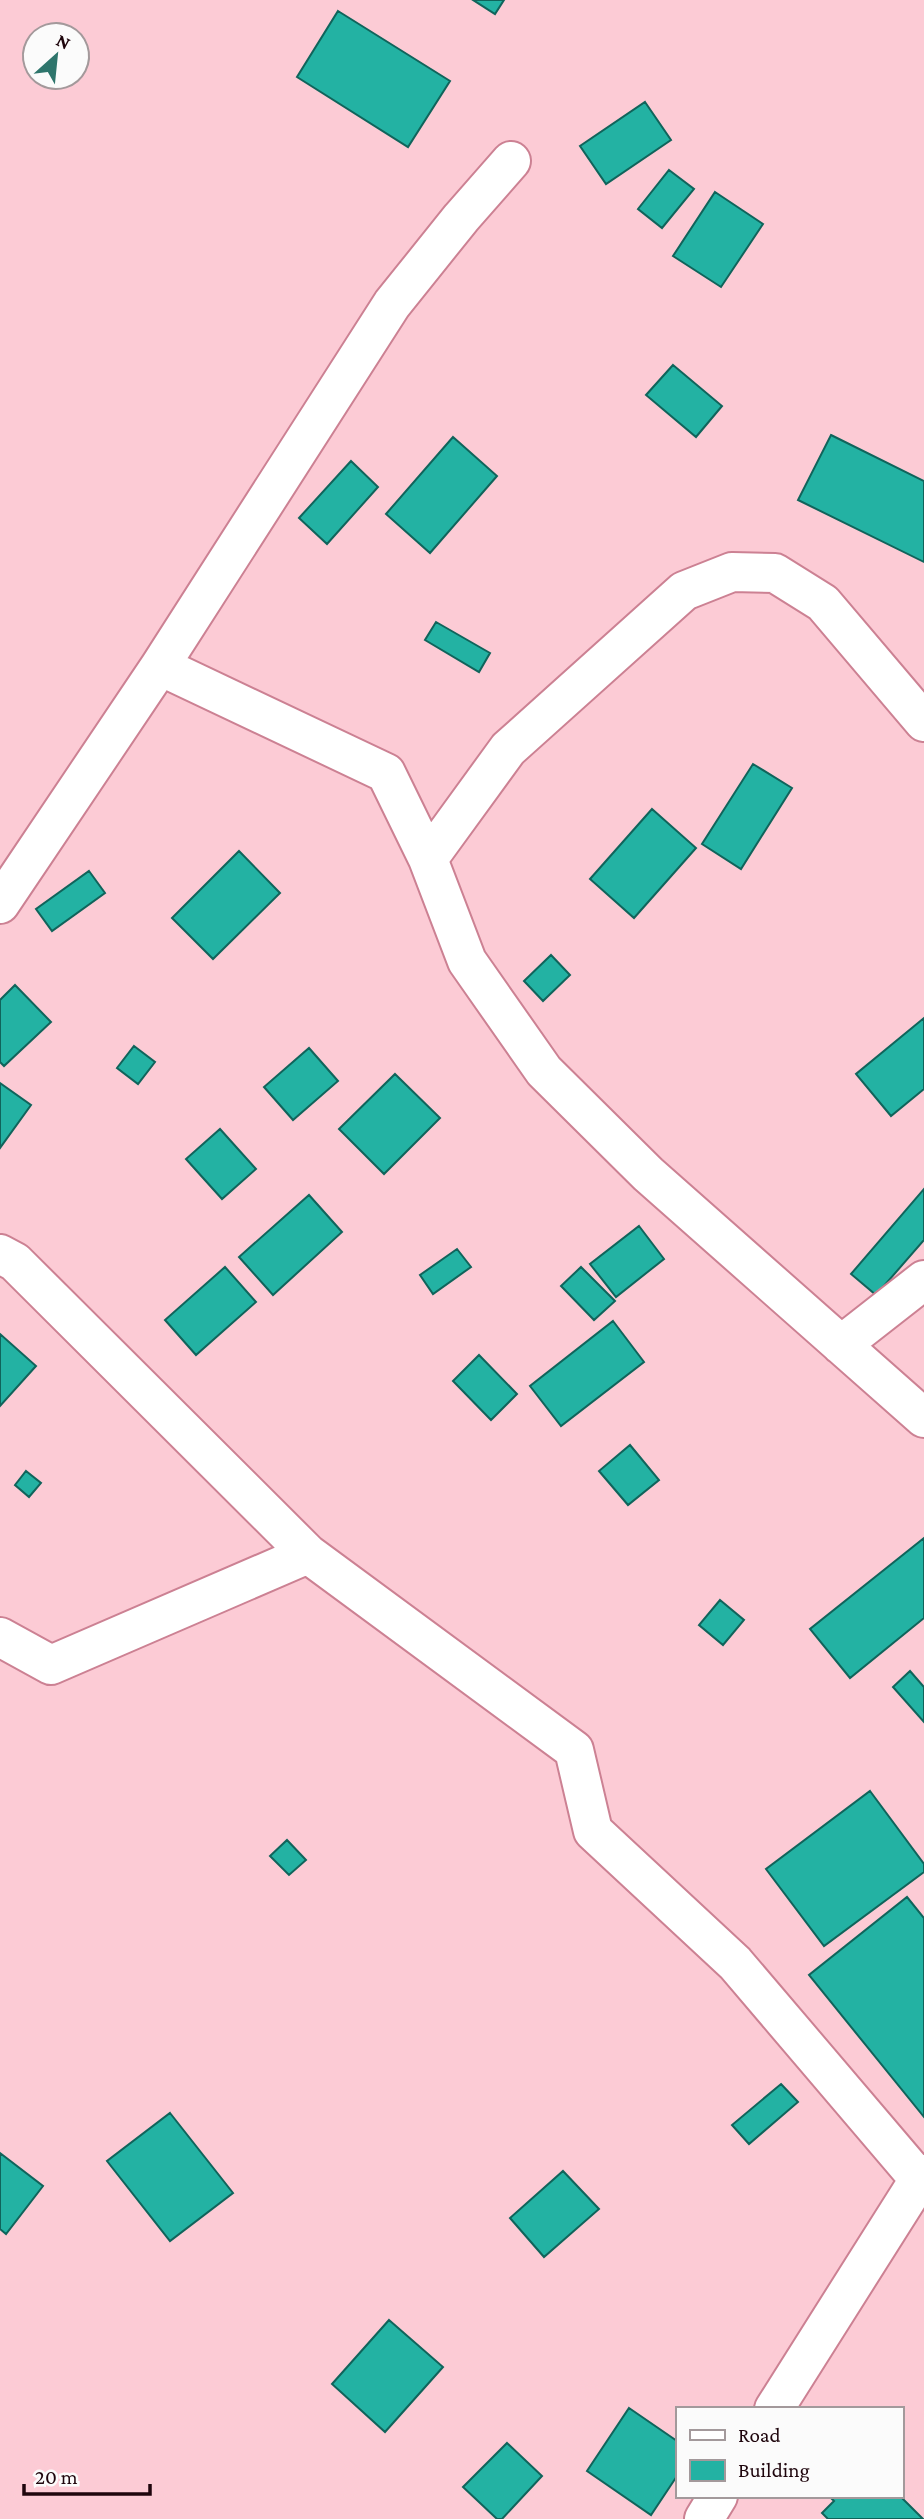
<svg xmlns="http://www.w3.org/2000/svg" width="924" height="2519" font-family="'Crimson Pro',serif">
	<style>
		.building { fill: #23b2a3; stroke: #10645b; stroke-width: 2 }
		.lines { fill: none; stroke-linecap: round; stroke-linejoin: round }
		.minor-casing { stroke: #cc8193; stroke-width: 42 }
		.minor { stroke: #fff; stroke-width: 38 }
	</style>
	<rect width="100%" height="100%" fill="#fccbd5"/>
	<path class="building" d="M473,0H504L495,14Z
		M338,11L450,81L408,147L297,77Z
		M645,102L671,140L606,184L580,146Z
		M669,170L694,189L662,228L638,209Z
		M715,192L763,224L721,287L673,256Z
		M673,365L722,406L696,437L646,395Z
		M831,435L924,481V562L798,500Z
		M453,437L497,476L430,553L386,514Z
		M351,461L378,487L327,544L299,518Z
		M436,622L490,653L479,672L425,640Z
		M753,764L792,788L741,869L702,844Z
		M652,809L696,848L634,918L590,879Z
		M239,851L280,893L213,959L172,918Z
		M89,871L105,893L52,931L36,909Z
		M551,955L570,975L543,1001L524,981Z
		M15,985L51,1022L4,1066L0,1062V1000Z
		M924,1018V1089L891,1116L856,1074Z
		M134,1046L155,1062L138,1084L117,1068Z
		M309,1048L338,1081L293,1120L264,1087Z
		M395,1074L440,1118L384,1174L339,1129Z
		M0,1083L31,1105L0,1148Z
		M220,1129L256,1169L222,1199L186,1159Z
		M924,1189V1240L876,1295L851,1274Z
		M309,1195L342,1232L273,1295L239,1257Z
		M639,1226L664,1259L616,1297L590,1264Z
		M457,1249L471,1267L433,1294L420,1275Z
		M225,1267L256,1302L196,1355L165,1320Z
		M581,1267L615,1301L594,1320L561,1286Z
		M613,1321L644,1362L561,1426L530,1386Z
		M0,1334L36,1366L0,1406Z
		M479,1355L517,1394L491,1420L453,1381Z
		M630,1445L659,1480L628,1505L599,1471Z
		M26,1471L41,1483L29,1497L15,1485Z
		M924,1538V1618L850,1678L810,1629Z
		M720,1600L744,1620L723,1645L699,1625Z
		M910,1671L924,1687V1722L893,1687Z
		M870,1791L924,1864V1872L824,1946L766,1869Z
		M287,1840L306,1860L289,1875L270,1856Z
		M907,1897L924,1918V2117L809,1975Z
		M781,2084L798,2102L749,2144L732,2125Z
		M170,2113L233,2193L170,2241L107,2161Z
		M0,2153L43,2186L6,2234L0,2229Z
		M563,2171L599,2209L544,2257L510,2218Z
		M389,2320L443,2367L385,2432L332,2384Z
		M629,2408L677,2441V2476L651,2515L587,2471Z
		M507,2443L542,2476L502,2519H497L463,2487Z
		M829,2496H900L923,2519H828L822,2513L834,2501Z"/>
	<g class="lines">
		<defs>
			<path id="minor" d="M160,666L386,773L428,859L467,961L544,1071L648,1174L924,1418
				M428,859L508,749L684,591L732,572L775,573L823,603L924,722
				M0,904L160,666L392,304L461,218L511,161
				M0,1254L15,1262L308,1554L574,1750L593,1831L735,1963L924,2185
				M841,1345L924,1280
				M0,1637L51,1665L308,1554
				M774,2409L920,2178L924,2174
				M704,2519L718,2496"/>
		</defs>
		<use href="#minor" class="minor-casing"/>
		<use href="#minor" class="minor"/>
	</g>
	<rect x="676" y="2407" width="228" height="91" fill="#fbfbfb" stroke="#a3999b" stroke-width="2"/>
	<rect x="690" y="2430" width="35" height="10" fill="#ffffff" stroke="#a3999b" stroke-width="2"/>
	<text x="738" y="2442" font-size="21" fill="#1e050c">Road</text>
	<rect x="690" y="2460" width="35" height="21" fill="#23b2a3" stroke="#a3999b" stroke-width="2"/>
	<text x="738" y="2477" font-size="21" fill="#1e050c">Building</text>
	<g transform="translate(56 56) rotate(27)"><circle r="33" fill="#fbfbfb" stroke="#a3999b" stroke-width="2"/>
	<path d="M0-5L12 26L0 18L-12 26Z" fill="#2e756c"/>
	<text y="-10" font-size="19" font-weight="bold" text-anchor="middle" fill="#1e050c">N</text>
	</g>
	<path d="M24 2484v10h126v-10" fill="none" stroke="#1e050c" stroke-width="3.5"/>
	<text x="35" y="2484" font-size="21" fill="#1e050c" stroke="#fbfbfb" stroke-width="5" paint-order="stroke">20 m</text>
</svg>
